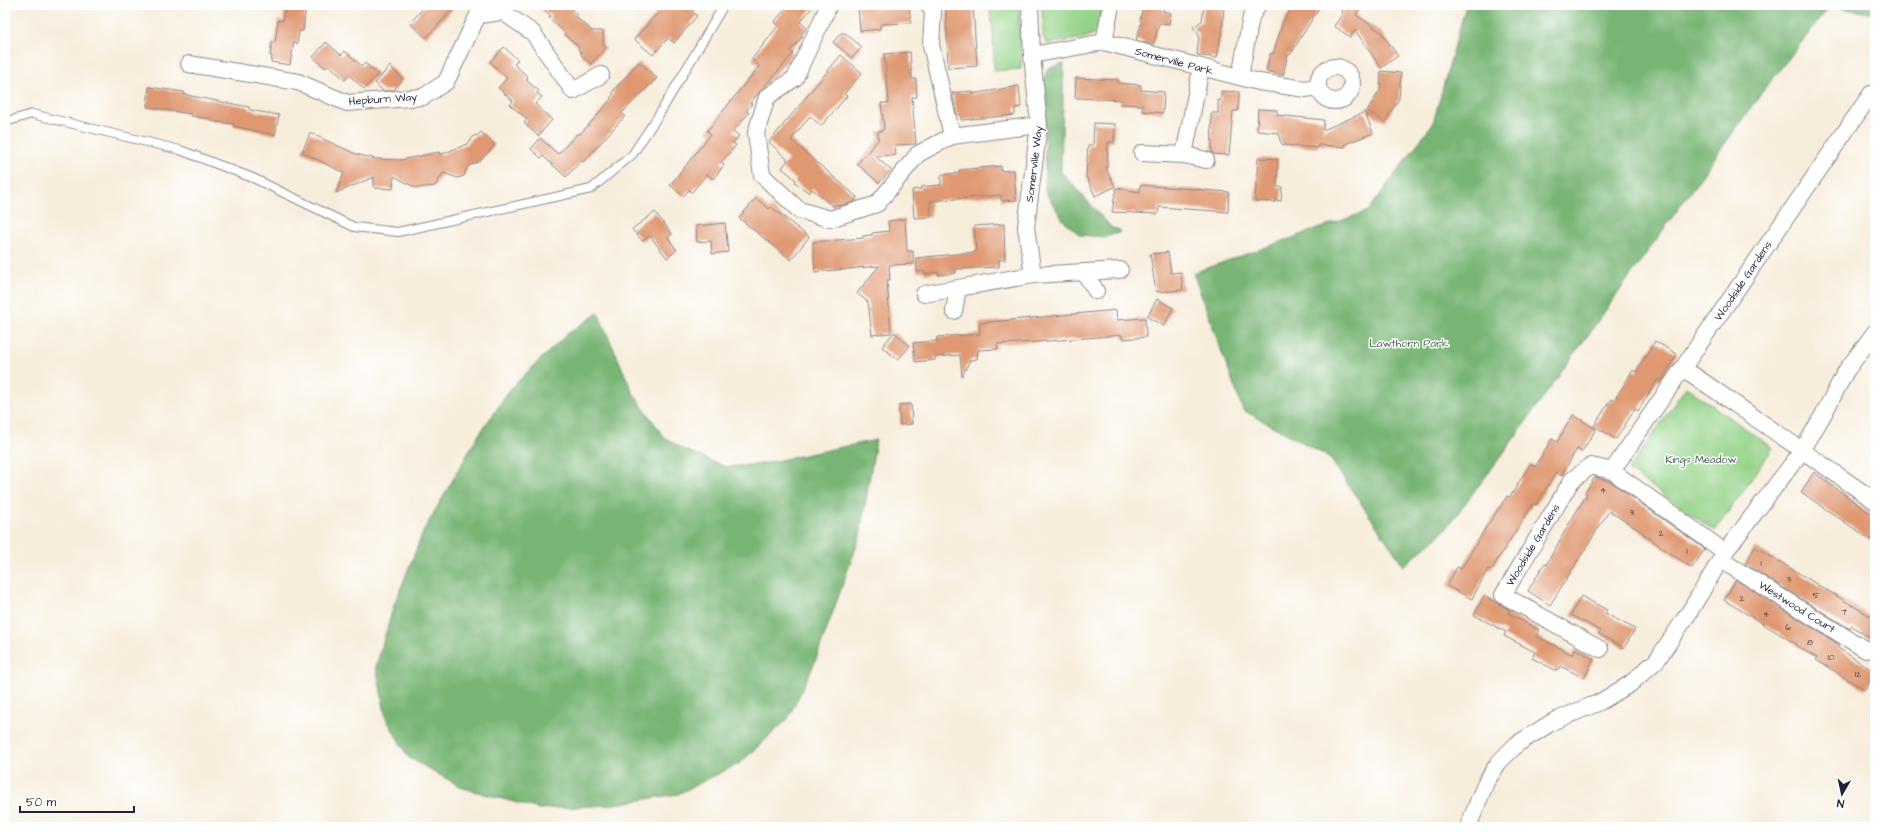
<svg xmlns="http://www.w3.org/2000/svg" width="1880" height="832" font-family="'Architects Daughter',sans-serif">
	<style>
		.green { fill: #95d389; stroke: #5c7a62 }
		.forest { fill: #78b575; stroke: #4d6c58 }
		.building { fill: #df9871 }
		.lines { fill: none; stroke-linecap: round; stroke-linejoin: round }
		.lane-casing { stroke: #8c888b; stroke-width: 10 }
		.street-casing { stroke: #8c888b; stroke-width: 18 }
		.lane { stroke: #fff; stroke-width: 8 }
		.street { stroke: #fff; stroke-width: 16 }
		.labels { text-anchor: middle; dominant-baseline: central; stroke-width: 3; stroke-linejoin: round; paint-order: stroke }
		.number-label { font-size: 9px; fill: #514048 }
		.street-label { font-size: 11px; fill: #22223b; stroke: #fff }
		.park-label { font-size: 11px; fill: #4a6056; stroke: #fff }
	</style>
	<rect width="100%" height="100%" fill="#fff"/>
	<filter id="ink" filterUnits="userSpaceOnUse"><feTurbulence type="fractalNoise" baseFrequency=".025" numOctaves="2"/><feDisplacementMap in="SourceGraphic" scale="8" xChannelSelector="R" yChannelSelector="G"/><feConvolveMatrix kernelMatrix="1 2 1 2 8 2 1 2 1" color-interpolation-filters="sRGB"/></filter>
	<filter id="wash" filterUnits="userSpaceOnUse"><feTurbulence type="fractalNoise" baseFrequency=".012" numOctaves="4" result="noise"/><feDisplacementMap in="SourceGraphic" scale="16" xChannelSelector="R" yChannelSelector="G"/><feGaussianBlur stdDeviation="0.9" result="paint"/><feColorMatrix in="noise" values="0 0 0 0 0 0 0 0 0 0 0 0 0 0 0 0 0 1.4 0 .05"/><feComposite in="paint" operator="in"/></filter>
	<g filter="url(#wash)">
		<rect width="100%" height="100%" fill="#f7eddb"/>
		<path class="green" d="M989,5H1019L1021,69L994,71L993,31Z
			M1042,5H1102C1101,13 1101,23 1098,30C1094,39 1057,42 1047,44L1043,37Z
			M1686,387L1773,448L1715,531L1628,470Z"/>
		<path class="forest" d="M1466,5H1875V14L1830,6L1759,96L1502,455L1445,530L1404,566L1329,457L1243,410L1193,273L1368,211L1433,123Z
			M1064,64L1061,172L1112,228L1120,230L1119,233L1105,237L1080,235L1063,220L1045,191V121L1047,108L1044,79L1048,68Z
			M598,313L633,393L664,437L685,450L726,467L761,464L876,440L860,536L815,662L788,719L740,763L678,794L609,805L539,809L463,788L408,757L386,718L376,666L394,605L424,530L478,436L513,386L566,335Z"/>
		<g id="blocks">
			<path class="building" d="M285,5H306L303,31H299L297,44L294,41L290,65L271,62L272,56H270L272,42L275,43L278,20L283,21Z
				M426,5H457L426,38L410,23Z
				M538,5H567L577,15L576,17L592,31H603V45L606,48L591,64L581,55L582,53L578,49L579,47L564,34L565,33L549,18L551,16Z
				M671,5H697L692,11L697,16L674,43L668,38L653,55L634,39L663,7L666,10Z
				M789,5H814L800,22L807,28L801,35L803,36L790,51L793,54L750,103L752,104L746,111L749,113L733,131L739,136L733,143L736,145L721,162L724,165L713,179L707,174L692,192L689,190L683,196L670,185L711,134L707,131L759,66L752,59L778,26L774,22Z
				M858,5H909L911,23L882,24L880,25V29L860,31Z
				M946,5H973L977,66L948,68Z
				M1143,5H1164L1163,11L1171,13L1169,24L1161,23L1159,24L1153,45L1136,40L1142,21H1140Z
				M1204,5H1224L1222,35H1221L1217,58L1197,55L1199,35L1193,27L1202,21Z
				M1294,5H1321L1290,55L1288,54L1283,75L1266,71L1270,54H1273L1283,22Z
				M1337,5L1345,9L1348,5H1352L1359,10L1356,15L1381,32L1398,56L1381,68L1355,30L1350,37L1334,26L1343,13Z
				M841,33H845L862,47L852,58L833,42Z
				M326,42L341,55L345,51L362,66L365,63L378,74L364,89L349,75L345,80L329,65L325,68L313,57Z
				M504,47L518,60L514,64L528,77L526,80L539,91L537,93L542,97L535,104L552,120L538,136L524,123L527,119L510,105L513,101L498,88L507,78L490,62Z
				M910,52L912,79H916L917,97H912L916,144L895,145L896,155L875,156L891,170L879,183L857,164L878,140V131H882L884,128L881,103H889L884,54Z
				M841,55L862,73L844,94L847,96L821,126L810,116L791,140L857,197L854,202L839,206L836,204L834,207L812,189L809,193L795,182L796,180L782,168L788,160L769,142Z
				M639,62L657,78L622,113L625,116L583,162L581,161L566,177L543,156L541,158L531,149L540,138L558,154L577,134L579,135L596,117L611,99L610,98L614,94L612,92Z
				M390,66L403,79L394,90L383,91L375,83Z
				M1381,71L1401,73L1399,99L1385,122L1367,111L1380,90Z
				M1076,78L1119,80L1118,83L1141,85V90L1164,92L1163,113L1142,111L1143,105L1120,104L1121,100L1075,98Z
				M1019,86L1021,107L1015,108V115L961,120V114L957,115L952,93L972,91V94Z
				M149,87L184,92V94L191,96L249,107V109L255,111L279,115L275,135L233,126L234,124L211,121V119L191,116V114L147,107Z
				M1221,91L1239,92L1238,111H1233L1229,155L1213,154L1212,152L1211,113H1218V100H1221Z
				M1258,109L1277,110V115L1324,120L1323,130L1365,112L1373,133L1345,144V147L1318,145V148L1283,145L1280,141L1279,133L1257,131Z
				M1094,123L1115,124L1114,142H1108L1107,170L1115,187L1095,196L1086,176L1088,145H1093Z
				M481,132L495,145L480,161L468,166L464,176L458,178L443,173L435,186L416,188L394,176L393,189L374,188V177L336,193L344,173L302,152L310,133L356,154L376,159L401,160L439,152L440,155L467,144L475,135L477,136Z
				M1258,158L1278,159L1277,187H1282L1281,201L1275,200V202L1255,201Z
				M1001,166V171L1014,170L1016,200L1001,201V195L930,201L931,217L914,218L912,190L921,189V187L941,185V175L959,173V170Z
				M1140,185L1229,192L1228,212L1159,207L1158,214L1112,212L1116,188L1140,192Z
				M756,198L769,209L771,207L809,237L791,260L739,218Z
				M655,212L672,234L668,238L677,250L667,258L650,236L642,241L632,229Z
				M905,219L907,251H913L914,264L889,265L890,280H887L891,333L872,335L868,302L857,293L879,266L815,272L813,242L863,238V236L872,235V233L889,231L888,221Z
				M725,223L728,252L712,254L711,241L697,242L696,226Z
				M1004,224L1005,260H999V267L956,269V273L938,275V272L925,274L924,271L917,272L916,258L976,252L974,226Z
				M1168,252L1171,273L1181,272L1183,290L1156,292L1150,254Z
				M1157,299L1173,308L1164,326L1147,317Z
				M1116,310L1117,320L1145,318L1146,337L1122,339V335L1037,342L997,344L998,349L978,350L977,359L970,360L962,376L960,355L935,357V360L915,362L913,343L937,341V337L980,334L979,323Z
				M894,332L910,346L898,360L882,347Z
				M1655,341L1677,354L1661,381L1658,379L1638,411L1635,409L1616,439L1594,426L1611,399L1614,401L1633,370L1636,372Z
				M911,404L912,424L900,425L899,405Z
				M1573,415L1596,429L1582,452L1577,449L1561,476L1556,472L1536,505L1533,504L1491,570L1488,569L1472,599L1447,586L1457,567L1461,569L1485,529L1507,496L1510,497L1530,464L1535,467L1552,439L1557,442Z
				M1814,472L1875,517V543L1801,492Z
				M1595,477L1611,482L1705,549L1692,568L1644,535L1645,534L1609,511L1550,605L1528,591L1544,564L1546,565L1570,522L1587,494L1585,493Z
				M1755,547L1875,619V639H1871L1852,626L1850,629L1745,564Z
				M1736,580L1840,645L1838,648L1875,672L1865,690L1816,660L1817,658L1795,645L1796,644L1724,600Z
				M1484,596L1510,610L1508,613L1539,630L1536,636L1573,655L1575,649L1594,659L1584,678L1560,666L1557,671L1532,658L1535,652L1504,636L1506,632L1474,615Z
				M1581,596L1607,610L1605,613L1635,629L1624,648L1599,634L1601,631L1571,615Z"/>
		</g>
	</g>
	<g filter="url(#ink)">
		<use href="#blocks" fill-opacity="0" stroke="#8c888b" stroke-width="1"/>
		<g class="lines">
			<defs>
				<path id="lane" d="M5,122L32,114L180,150L253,178L354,227L398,232L591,189L632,155L660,113L724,5"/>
				<path id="street" d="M829,5L795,78L767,97L756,133L762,175L799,210L830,219L877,204L918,154L952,136L1039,125
					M928,5L933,11L931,45L952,136
					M1030,5L1032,55L1039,125L1026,227L1033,275
					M478,15L503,12L533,33L573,91L601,75
					M1104,42L1111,5
					M1032,55L1104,42L1259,82L1305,89L1318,87
					M189,64L298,82L347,103L423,97L446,82L478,15L481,5
					M1318 84a17 17 0 1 1 34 0a17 17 0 1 1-34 0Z
					M1240,77L1251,17L1258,5
					M1142,153L1184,155L1206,160
					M1184,155L1201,68
					M1084,272L1096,291
					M924,294L1033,275L1120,270
					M954,311L958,288
					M1683,368L1875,501
					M1612,471L1871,94L1875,95
					M1721,560L1866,650L1875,648
					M1600,649L1503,595L1572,480L1591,466L1612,471L1725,552
					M1468,827L1486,782L1499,762L1517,744L1554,721L1600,702L1630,684L1657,660L1690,611L1725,552L1802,451L1823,415L1846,371L1875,332"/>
			</defs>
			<use href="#lane" class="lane-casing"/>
			<use href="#street" class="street-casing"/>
			<use href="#lane" class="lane"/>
			<use href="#street" class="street"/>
		</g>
	</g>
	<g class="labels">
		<g class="number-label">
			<text x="1603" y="490">4</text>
			<text x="1632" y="512">3</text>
			<text x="1661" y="533">2</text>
			<text x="1687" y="551">1</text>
			<text x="1761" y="563">1</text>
			<text x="1789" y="579">3</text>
			<text x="1816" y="595">5</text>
			<text x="1742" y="598">2</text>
			<text x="1844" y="612">7</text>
			<text x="1766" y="614">4</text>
			<text x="1788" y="627">6</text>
			<text x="1810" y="642">8</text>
			<text x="1831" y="657">10</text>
			<text x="1858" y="674">12</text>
		</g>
		<g class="street-label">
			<text transform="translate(1174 61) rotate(15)">Somerville Park</text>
			<text transform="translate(383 99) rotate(-4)">Hepburn Way</text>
			<text transform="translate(1034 164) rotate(-83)">Somerville Way</text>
			<text transform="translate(1743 281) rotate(-56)">Woodside Gardens</text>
			<text transform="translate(1533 545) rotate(-59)">Woodside Gardens</text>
			<text transform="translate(1797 607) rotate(32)">Westwood Court</text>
		</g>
		<g class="park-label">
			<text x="1409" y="343">Lawthorn Park</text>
			<text x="1701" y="459">Kings Meadow</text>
		</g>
	</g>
	<rect width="1880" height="832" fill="none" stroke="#fff" stroke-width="20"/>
	<g transform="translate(1842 794) rotate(189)" stroke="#ffffff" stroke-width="3" paint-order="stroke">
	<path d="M0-3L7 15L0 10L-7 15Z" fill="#22223b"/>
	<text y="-6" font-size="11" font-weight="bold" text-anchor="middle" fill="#22223b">N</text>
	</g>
	<path d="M20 806v6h114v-6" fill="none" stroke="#22223b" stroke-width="2"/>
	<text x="26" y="806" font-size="12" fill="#22223b" stroke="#ffffff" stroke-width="3" paint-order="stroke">50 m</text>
</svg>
